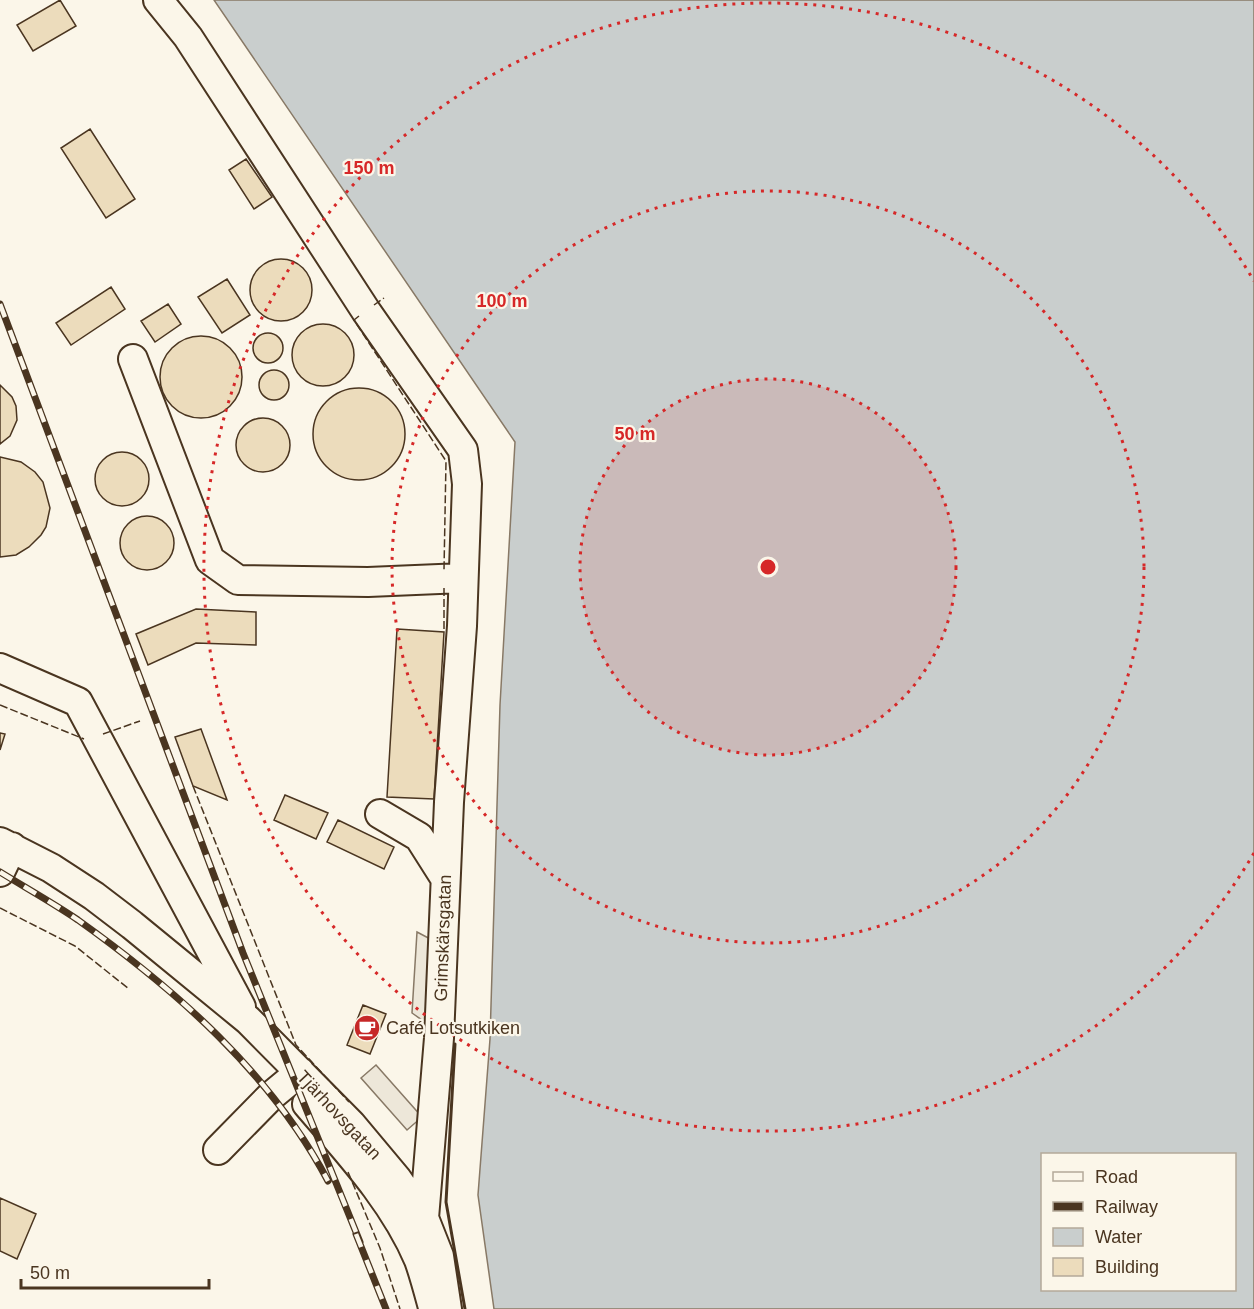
<svg xmlns="http://www.w3.org/2000/svg" width="1254" height="1309" font-family="Helvetica,sans-serif">
	<style>
		.parking { fill: #ede7d9; stroke: #887966; stroke-width: 1.5 }
		.water { fill: #c9cecd; stroke: #887966; stroke-width: 1.5; fill-rule: evenodd }
		.building { fill: #ecdcbc; stroke: #4a3520; stroke-width: 1.5 }
		.lines { fill: none; stroke-linecap: round; stroke-linejoin: round }
		.minor-casing { stroke: #4a3520; stroke-width: 32 }
		.minor { stroke: #fbf6e9; stroke-width: 28 }
		.rail-casing { stroke: #4a3520; stroke-width: 7 }
		.rail { stroke: #fbf6e9; stroke-width: 4.5; stroke-dasharray: 14; stroke-linecap: butt }
		.fence { stroke: #4a3520; stroke-width: 1.5; stroke-dasharray: 8 3; stroke-linecap: butt }
		.wall { stroke: #4a3520; stroke-width: 3 }
		.ring { fill: none; stroke: #d62828; stroke-width: 3; stroke-dasharray: 3 6 }
		.labels { text-anchor: middle; dominant-baseline: central; stroke-width: 4.5; stroke-linejoin: round; paint-order: stroke }
		.street-label { font-size: 18px; fill: #4a3520; stroke: #fbf6e9 }
		.poi-label { font-size: 18px; fill: #4a3520; stroke: #fbf6e9; text-anchor: start }
		.centre { fill: #d62828; stroke: #fbf6e9; stroke-width: 3 }
		.ring-label { font-size: 18px; text-anchor: middle; font-weight: bold; fill: #d62828; stroke: #fbf6e9; stroke-width: 4.5; stroke-linejoin: round; paint-order: stroke }
	</style>
	<rect width="100%" height="100%" fill="#fbf6e9"/>
	<path class="parking" d="M417,932L436,942L432,1027L412,1013Z
		M376,1065L422,1117L407,1130L361,1078Z"/>
	<path class="water" d="M214,0H1254V1309H494L478,1195L490,1039L500,705L515,442ZM1042,1154H1234V1290H1042Z"/>
	<path class="building" d="M60,0L76,26L33,51L17,25Z
		M90,129L135,199L106,218L61,148Z
		M246,159L272,197L254,209L229,170Z
		M250 290a31 31 0 1 1 62 0a31 31 0 1 1-62 0Z
		M227,279L250,315L222,333L198,297Z
		M111,287L125,309L71,345L56,323Z
		M168,304L181,324L155,342L141,321Z
		M292 355a31 31 0 1 1 62 0a31 31 0 1 1-62 0Z
		M253 348a15 15 0 1 1 30 0a15 15 0 1 1-30 0Z
		M160 377a41 41 0 1 1 82 0a41 41 0 1 1-82 0Z
		M259 385a15 15 0 1 1 30 0a15 15 0 1 1-30 0Z
		M0,385L12,397L16,406L17,420L10,436L0,444Z
		M313 434a46 46 0 1 1 92 0a46 46 0 1 1-92 0Z
		M236 445a27 27 0 1 1 54 0a27 27 0 1 1-54 0Z
		M95 479a27 27 0 1 1 54 0a27 27 0 1 1-54 0Z
		M0,457L21,462L35,472L43,482L50,508L46,527L41,535L29,547L16,555L0,557Z
		M120 543a27 27 0 1 1 54 0a27 27 0 1 1-54 0Z
		M196,609L256,612V645L196,643L148,665L136,634Z
		M397,629L444,632L434,799L387,797Z
		M201,729L227,800L193,786L175,737Z
		M0,733L5,734L0,750Z
		M285,795L328,813L316,839L274,820Z
		M338,820L394,847L384,869L327,842Z
		M363,1005L386,1014L370,1054L347,1045Z
		M0,1198L36,1214L17,1259L0,1251Z"/>
	<g class="lines">
		<defs>
			<path id="minor" d="M158,0L188,37L366,311L463,450L467,484L462,626L449,802L439,1038L424,1218
				M133,359L210,560L238,580L368,582L463,578
				M0,668L78,702L241,1007
				M380,814L419,837L445,878
				M0,842L51,868L94,896L132,925L248,1020L351,1124L397,1179L424,1218L439,1256L447,1309
				M0,872L12,847
				M307,1104C348,1152 394,1201 419,1260C424,1274 428,1289 432,1304
				M218,1150L271,1096L300,1072"/>
		</defs>
		<use href="#minor" class="minor-casing"/>
		<use href="#minor" class="minor"/>
		<defs>
			<path id="rail" d="M0,304L243,953L360,1242
				M0,872C26,888 53,903 78,920C176,990 271,1073 328,1181
				M356,1234L386,1309"/>
		</defs>
		<use href="#rail" class="rail-casing"/>
		<use href="#rail" class="rail"/>
		<path class="fence" d="M374,305L384,298
			M359,316L354,320L446,461L444,570
			M444,588V632
			M0,705L84,739
			M103,734L140,721
			M193,786L296,1045L349,1102
			M0,908L75,946L129,989
			M348,1172L380,1248L400,1309"/>
		<path class="wall" d="M455,1044L446,1202L465,1309"/>
	</g>
	<circle cx="768" cy="567" r="188" fill="#d62828" fill-opacity=".12"/>
	<g class="ring">
		<circle cx="768" cy="567" r="188"/>
		<circle cx="768" cy="567" r="376"/>
		<path d="M1254 853A564 564 0 1 1 1254 281"/>
	</g>
	<defs>
		<symbol id="cafe-disc" viewBox="-11 -11 22 22"><circle r="9.5" fill="#c62828" stroke="#fbf6e9"/><path d="M-5.5-4.5H6V0H3Q3 3.5 0 3.5H-2.5Q-5.5 3.5-5.5 0ZM3-3.2v2h1.7v-2ZM-6 4.5H4V6H-6Z" fill="#fff"/></symbol>
	</defs>
	<g fill-rule="evenodd">
		<use href="#cafe-disc" x="352" y="1013" width="30" height="30"/>
	</g>
	<g class="labels">
		<g class="street-label">
			<text transform="translate(443 938) rotate(-88)">Grimskärsgatan</text>
			<text transform="translate(339 1115) rotate(47)">Tjärhovsgatan</text>
		</g>
		<g class="poi-label">
			<text x="386" y="1028">Café Lotsutkiken</text>
		</g>
	</g>
	<circle cx="768" cy="567" r="9" class="centre"/>
	<g class="ring-label">
		<text x="369" y="174">150 m</text>
		<text x="502" y="307">100 m</text>
		<text x="635" y="440">50 m</text>
	</g>
	<rect x="1041" y="1153" width="195" height="138" fill="#fbf6e9" stroke="#b4a999" stroke-width="1.5"/>
	<rect x="1053" y="1172" width="30" height="9" fill="#fbf6e9" stroke="#b4a999" stroke-width="1.5"/>
	<text x="1095" y="1183" font-size="18" fill="#4a3520">Road</text>
	<rect x="1053" y="1202" width="30" height="9" fill="#4a3520" stroke="#b4a999" stroke-width="1.5"/>
	<text x="1095" y="1213" font-size="18" fill="#4a3520">Railway</text>
	<rect x="1053" y="1228" width="30" height="18" fill="#c9cecd" stroke="#b4a999" stroke-width="1.5"/>
	<text x="1095" y="1243" font-size="18" fill="#4a3520">Water</text>
	<rect x="1053" y="1258" width="30" height="18" fill="#ecdcbc" stroke="#b4a999" stroke-width="1.5"/>
	<text x="1095" y="1273" font-size="18" fill="#4a3520">Building</text>
	<path d="M21 1279v9h188v-9" fill="none" stroke="#4a3520" stroke-width="3"/>
	<text x="30" y="1279" font-size="18" fill="#4a3520" stroke="#fbf6e9" stroke-width="4.5" paint-order="stroke">50 m</text>
</svg>
